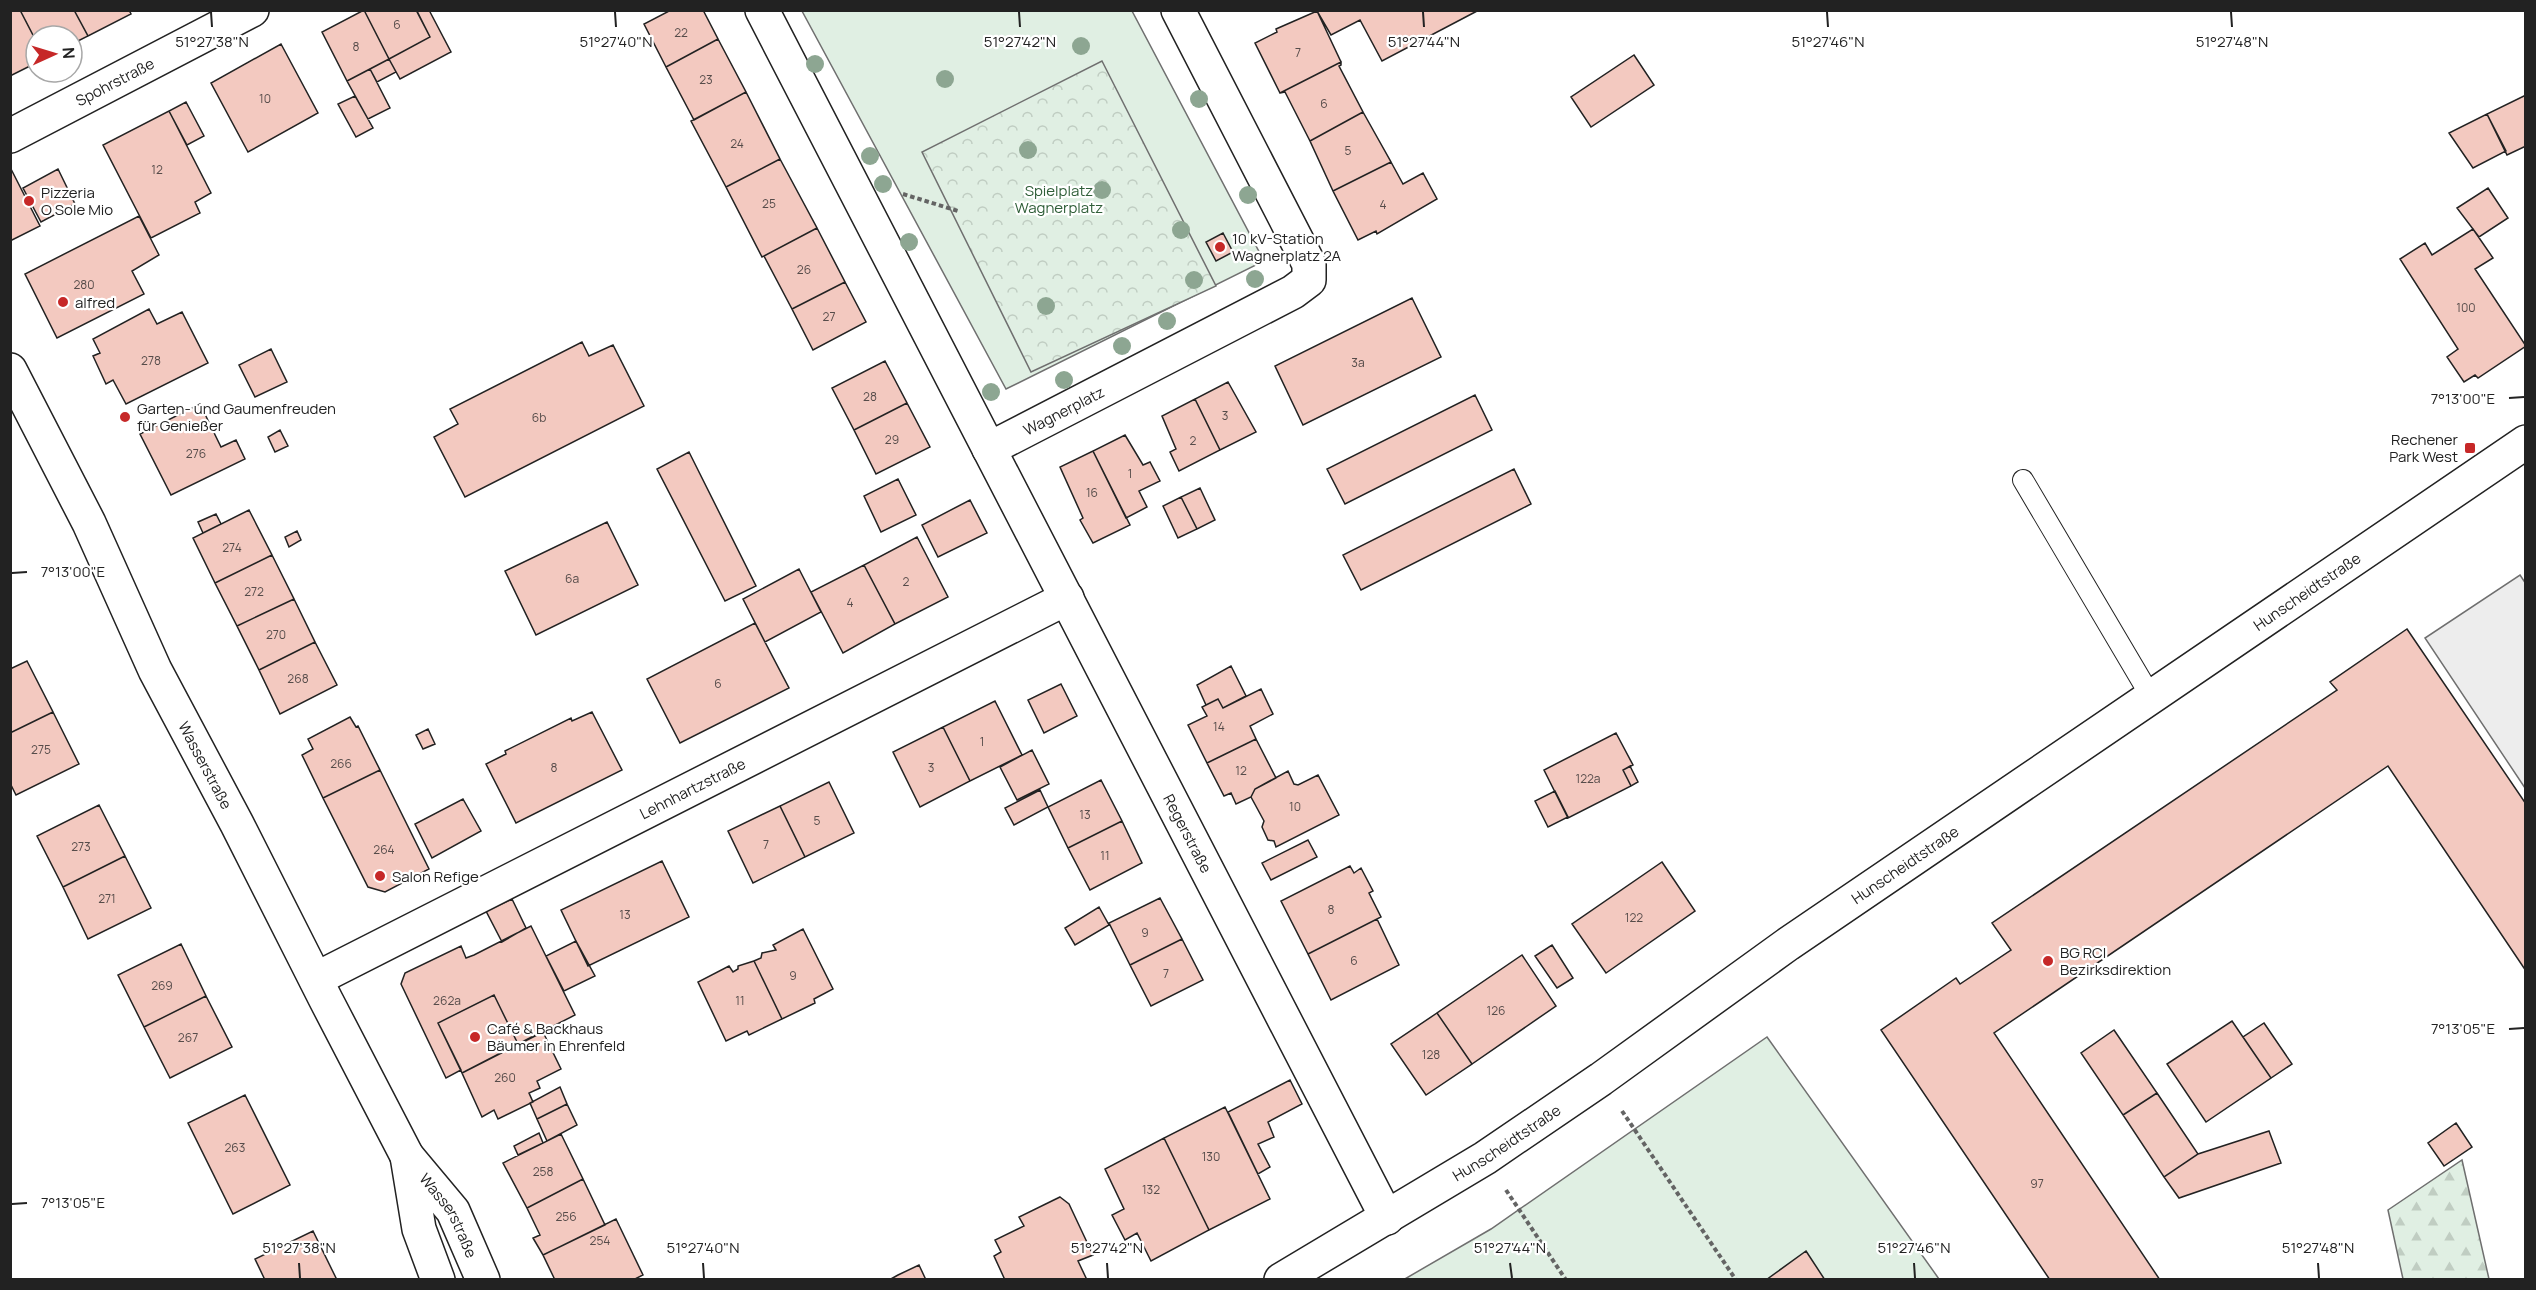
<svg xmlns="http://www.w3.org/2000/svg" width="2536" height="1290" font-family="Manrope,sans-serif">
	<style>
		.green { fill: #e0efe3; stroke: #6f6f6f; stroke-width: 1.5 }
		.forest { fill: url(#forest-firs); stroke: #6f6f6f; stroke-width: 1.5 }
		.park { fill: url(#park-crowns); stroke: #6f6f6f; stroke-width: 1.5 }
		.parking { fill: #ededed; stroke: #6f6f6f; stroke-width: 1.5 }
		.building { fill: #f3c9c0; stroke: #222; stroke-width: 1.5 }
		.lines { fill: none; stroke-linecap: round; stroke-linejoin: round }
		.lane-casing { stroke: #222; stroke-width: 22 }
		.street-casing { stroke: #222; stroke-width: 36 }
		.secondary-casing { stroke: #222; stroke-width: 36 }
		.path { stroke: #646464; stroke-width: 4; stroke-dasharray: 4.5 3; stroke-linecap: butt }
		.lane { stroke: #fff; stroke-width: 20 }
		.street { stroke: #fff; stroke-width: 33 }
		.secondary { stroke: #fff; stroke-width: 33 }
		.tree { fill: #8da692 }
		.ticks { fill: none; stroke: #222; stroke-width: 2 }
		.poi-dot { fill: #c62828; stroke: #fff; stroke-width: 2 }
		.labels { text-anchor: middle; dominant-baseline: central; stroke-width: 4.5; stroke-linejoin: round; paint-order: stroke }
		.number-label { font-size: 12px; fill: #564c4a }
		.street-label { font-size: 15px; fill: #222; stroke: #fff }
		.park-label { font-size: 15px; fill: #2f5e38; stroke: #fff }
		.poi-label { font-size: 15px; fill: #222; stroke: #fff; text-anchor: start }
		.ticks-label { font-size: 15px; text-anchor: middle; fill: #222; stroke: #fff; stroke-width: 4.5; stroke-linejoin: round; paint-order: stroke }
	</style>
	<defs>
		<pattern id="forest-firs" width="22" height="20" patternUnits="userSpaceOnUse" patternTransform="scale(1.5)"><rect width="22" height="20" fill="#e0efe3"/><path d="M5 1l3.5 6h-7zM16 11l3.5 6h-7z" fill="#c0cdc2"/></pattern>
		<pattern id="park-crowns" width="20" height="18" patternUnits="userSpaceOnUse" patternTransform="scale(1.5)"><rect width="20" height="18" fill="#e0efe3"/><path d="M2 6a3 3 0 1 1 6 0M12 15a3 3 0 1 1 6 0" fill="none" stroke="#c0cdc2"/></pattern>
	</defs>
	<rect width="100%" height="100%" fill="#fff"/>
	<path class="green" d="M802,11H1132L1264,261L1006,389Z
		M1767,1037L1939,1279L1403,1280L1491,1229Z"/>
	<path class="forest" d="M2462,1160L2489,1279H2403L2388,1210Z"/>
	<path class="park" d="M1102,61L1216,286L1031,372L922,152Z"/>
	<path class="parking" d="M2520,575L2526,584L2525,788L2425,638Z"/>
	<path class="building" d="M10,10H20L36,41V63L10,76Z
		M20,10H74L88,36L72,44V36H36V41Z
		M74,10H129L131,14L88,36Z
		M364,10L389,59L347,81L322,32Z
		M364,10H416L430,37L389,59Z
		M429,10L451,52L400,79L389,59L430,37L417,11Z
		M671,10H703L718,39L666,67L644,24Z
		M1479,10L1382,61L1360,20L1331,35L1317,11Z
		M1317,11L1341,62L1280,93L1255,43L1277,32L1276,29Z
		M718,39L746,92L694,120L666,67Z
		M281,44L318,113L248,152L211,83Z
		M1634,55L1654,85L1591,127L1571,97Z
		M389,59L396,72L377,82L370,69Z
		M1341,62V65L1339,66L1363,112L1310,141L1285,92L1280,93Z
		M370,69L390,108L368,119L347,81Z
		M746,92L780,159L726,187L691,121Z
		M2526,95V146L2507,155L2487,114Z
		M355,96L373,128L356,137L338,104Z
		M186,102L204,136L187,145L169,111Z
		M169,111L211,193L195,202L200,213L151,238L103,145Z
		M1363,112L1391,162L1333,191L1310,141Z
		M2487,114L2506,151L2473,168L2449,133Z
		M780,159L817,228L762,257L726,187Z
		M1391,162L1403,184L1423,173L1437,199L1377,234L1376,231L1358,240L1333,191Z
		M10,167L40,226L10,241Z
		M58,169L75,204L41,222L23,188Z
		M2488,188L2508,218L2479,237L2457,208Z
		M139,216L159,255L132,271L144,294L57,338L25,274Z
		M817,228L845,282L792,309L764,256Z
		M2473,229L2493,258L2475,269L2526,346L2478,378L2475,375L2464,382L2447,357L2458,349L2400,259L2425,243L2432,255Z
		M1223,233L1233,252L1216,261L1206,242Z
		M845,282L866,322L813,350L792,309Z
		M1412,298L1441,357L1303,425L1275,366Z
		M149,309L157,324L182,312L208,363L126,404L113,380L106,384L93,356L100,353L93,339Z
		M582,342L589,356L613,345L644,406L465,497L434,437L458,424L450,409Z
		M271,349L287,382L255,397L239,365Z
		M885,361L907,403L854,430L832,388Z
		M1228,382L1256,432L1220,450L1195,399Z
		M1475,395L1492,430L1345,504L1327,469Z
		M1195,399L1220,450L1179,471L1170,452L1176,449L1162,416Z
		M907,403L930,447L876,474L854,430Z
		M200,404L221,447L236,440L245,459L171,495L140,434Z
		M280,430L288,446L275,452L268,437Z
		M1125,435L1143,465L1150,462L1160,481L1139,491L1147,507L1126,518L1093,451Z
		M1093,451L1130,525L1093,543L1080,520L1083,518L1060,467Z
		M689,452L756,586L725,601L657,469Z
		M1514,469L1531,504L1361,590L1343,555Z
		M898,479L916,515L881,532L864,496Z
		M1200,488L1215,520L1197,529L1181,497Z
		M1181,497L1197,529L1178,538L1163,506Z
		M970,500L987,533L938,557L922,525Z
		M249,510L272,555L215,583L193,538Z
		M216,514L221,524L203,533L198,522Z
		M607,522L638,585L536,635L505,571Z
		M297,531L301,540L289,547L285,537Z
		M917,537L948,597L895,624L864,565Z
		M272,555L294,599L237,626L215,583Z
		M864,565L895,624L843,653L811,592Z
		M799,569L821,612L765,642L743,599Z
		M294,599L315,642L259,670L237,626Z
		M755,623L789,688L680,743L647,679Z
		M2407,629L2526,804V971L2388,766L1994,1033L2160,1280H2050L1881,1030L1956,978L1960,984L2011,950L1992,923L2337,690L2330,682Z
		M315,642L337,685L280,714L259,670Z
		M27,661L53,712L10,733V669Z
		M1231,666L1246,696L1223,708L1218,699L1206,705L1197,685Z
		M1061,684L1077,716L1044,733L1028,700Z
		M1261,689L1273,714L1250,726L1256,739L1207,763L1188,725L1207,716L1202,707L1218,699L1223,708Z
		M995,701L1022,755L970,781L943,727Z
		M53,712L79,764L16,795L10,783V733Z
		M592,712L622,770L516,823L486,764L506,754L505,751L571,718L572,721Z
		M350,717L356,727L358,726L380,770L323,798L302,755L313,749L308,739Z
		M943,727L970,781L920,807L893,752Z
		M428,729L435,744L423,749L416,735Z
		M1616,733L1633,765L1623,770L1631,786L1568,818L1544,770Z
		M1256,739L1276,778L1255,789L1251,797L1236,804L1231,793L1224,796L1207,763Z
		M1032,750L1049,784L1017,800L1000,767Z
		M1630,766L1638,782L1631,786L1623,770Z
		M380,770L429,869L385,892L368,887L323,798Z
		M1288,771L1294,784L1298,785L1318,775L1339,815L1276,847L1274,841L1268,840L1262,827L1264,821L1251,797L1255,789Z
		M1101,780L1122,821L1068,848L1048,807Z
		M829,782L854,833L805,857L780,806Z
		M1040,790L1048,807L1014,825L1005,808Z
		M1555,791L1568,817L1548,827L1535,801Z
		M463,799L481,831L432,858L415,824Z
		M99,805L125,856L63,887L37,836Z
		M780,806L805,857L753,883L728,831Z
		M1122,821L1142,863L1090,890L1068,848Z
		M1308,840L1317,857L1271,880L1262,863Z
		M125,856L151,908L88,939L63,887Z
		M662,861L689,917L588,966L561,910Z
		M1662,862L1695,911L1606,973L1572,924Z
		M1350,866L1354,873L1361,868L1373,891L1369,893L1381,917L1308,954L1281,901Z
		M1160,898L1182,939L1130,965L1109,923Z
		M512,899L526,928L502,942L486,911Z
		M1099,907L1109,925L1075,945L1065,928Z
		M1377,919L1399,965L1331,1000L1308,954Z
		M531,926L575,1015L518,1044L494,995L438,1023L461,1070L446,1078L401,984L405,973L461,946L466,958L474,955Z
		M803,929L833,989L814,999L815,1003L782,1019L754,961L761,958L762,953L776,950L773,945Z
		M1182,939L1203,980L1151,1006L1130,965Z
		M576,941L595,976L564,991L546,956Z
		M181,944L206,996L144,1027L118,975Z
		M1552,945L1573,978L1557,988L1535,956Z
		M1522,955L1556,1006L1472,1064L1437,1013Z
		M754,961L782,1019L749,1035L747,1031L726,1041L698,982L729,966L733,972L738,969V966Z
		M494,995L518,1044L462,1073L438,1023Z
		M206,996L232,1047L170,1078L144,1027Z
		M1437,1013L1472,1064L1426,1095L1391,1044Z
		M2232,1021L2271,1078L2206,1122L2167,1064Z
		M2264,1023L2292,1064L2271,1078L2243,1037Z
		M2114,1030L2157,1093L2123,1115L2081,1053Z
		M543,1032L561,1069L537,1081L540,1088L529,1093L533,1102L498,1119L494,1110L482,1117L462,1073Z
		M1290,1080L1302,1104L1268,1122L1274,1137L1258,1144L1270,1167L1258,1174L1228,1112Z
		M560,1087L567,1104L537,1119L530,1103Z
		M2157,1093L2198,1154L2164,1177L2123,1115Z
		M245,1095L290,1185L233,1214L188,1123Z
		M567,1104L577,1125L547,1141L537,1119Z
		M1225,1107L1270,1199L1209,1230L1164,1138Z
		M2456,1123L2472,1147L2444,1166L2428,1143Z
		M2269,1131L2281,1163L2179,1198L2164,1177L2198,1154Z
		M539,1133L543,1143L518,1155L514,1146Z
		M561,1134L583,1179L527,1208L503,1163Z
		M1164,1138L1209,1230L1151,1261L1137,1233L1125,1240L1112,1215L1124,1209L1105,1169Z
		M583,1179L605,1225L543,1255L533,1238L540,1235L527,1208Z
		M1060,1197L1069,1204L1093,1255L1078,1261L1087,1280H1005L994,1256L1001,1252L995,1240L1024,1226L1019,1217Z
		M616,1219L643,1275L633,1280H555L543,1255Z
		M313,1231L337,1280H265L255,1259Z
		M1806,1251L1825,1280H1766Z
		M919,1265L926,1280H889L898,1275Z"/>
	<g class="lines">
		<defs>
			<path id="lane" d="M2023,480L2150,695"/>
			<g id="street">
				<path id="s1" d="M762,10L1387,1218"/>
				<path id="s2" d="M10,136L252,10"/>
				<path id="s3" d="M989,449L1293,292L1309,280V264L1178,10"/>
				<path id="s4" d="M316,979L1067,598"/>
				<path id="s5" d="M1281,1280L1485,1158L1601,1079L1788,944L2526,442"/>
			</g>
			<g id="secondary">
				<path id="s6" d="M10,370L89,523L155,670L237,824L326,1000L407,1156L453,1211L483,1280"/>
				<path d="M407,1156L419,1229L438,1280"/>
			</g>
		</defs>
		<use href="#lane" class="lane-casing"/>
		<use href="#street" class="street-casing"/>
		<use href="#secondary" class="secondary-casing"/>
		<path class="path" d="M903,194L958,211
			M1622,1111L1736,1280
			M1506,1190L1566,1280"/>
		<use href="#lane" class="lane"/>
		<use href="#street" class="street"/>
		<use href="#secondary" class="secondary"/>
	</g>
	<g class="tree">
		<circle cx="1081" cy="46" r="9"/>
		<circle cx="815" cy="64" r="9"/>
		<circle cx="945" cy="79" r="9"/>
		<circle cx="1199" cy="99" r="9"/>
		<circle cx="1028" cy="150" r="9"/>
		<circle cx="870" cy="156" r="9"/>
		<circle cx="883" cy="184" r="9"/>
		<circle cx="1102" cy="190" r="9"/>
		<circle cx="1248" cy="195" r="9"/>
		<circle cx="1181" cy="230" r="9"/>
		<circle cx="909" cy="242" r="9"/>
		<circle cx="1255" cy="279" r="9"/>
		<circle cx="1194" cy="280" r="9"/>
		<circle cx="1046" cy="306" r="9"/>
		<circle cx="1167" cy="321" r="9"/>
		<circle cx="1122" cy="346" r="9"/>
		<circle cx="1064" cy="380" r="9"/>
		<circle cx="991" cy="392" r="9"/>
	</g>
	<path class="ticks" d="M211,12L212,27M615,12L616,27M1019,12L1020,27M1423,12L1424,27M1827,12L1828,27M2231,12L2232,27M2509,398L2524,397M12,573L27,572M2509,1029L2524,1028M12,1204L27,1203M299,1263L300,1278M703,1263L704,1278M1107,1263L1108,1278M1510,1263L1512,1278M1914,1263L1915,1278M2318,1263L2319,1278"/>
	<g class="poi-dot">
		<circle cx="29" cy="201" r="6"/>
		<circle cx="1220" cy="247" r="6"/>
		<circle cx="63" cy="302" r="6"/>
		<circle cx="125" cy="417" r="6"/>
		<rect x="2464" y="442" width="12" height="12" rx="3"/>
		<circle cx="380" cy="876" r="6"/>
		<circle cx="2048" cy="961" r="6"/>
		<circle cx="475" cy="1037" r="6"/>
	</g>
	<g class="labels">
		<g class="number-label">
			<text x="397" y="24">6</text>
			<text x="681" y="32">22</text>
			<text x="356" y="46">8</text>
			<text x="1298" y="52">7</text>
			<text x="706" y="79">23</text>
			<text x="265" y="98">10</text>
			<text x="1324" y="103">6</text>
			<text x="737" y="143">24</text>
			<text x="1348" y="150">5</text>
			<text x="157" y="169">12</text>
			<text x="769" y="203">25</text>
			<text x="1383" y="204">4</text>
			<text x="804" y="269">26</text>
			<text x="84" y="284">280</text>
			<text x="2466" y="307">100</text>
			<text x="829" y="316">27</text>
			<text x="151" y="360">278</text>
			<text x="1358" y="362">3a</text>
			<text x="870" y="396">28</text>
			<text x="1225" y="415">3</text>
			<text x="539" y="417">6b</text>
			<text x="892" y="439">29</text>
			<text x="1193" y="440">2</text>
			<text x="196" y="453">276</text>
			<text x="1130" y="473">1</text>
			<text x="1092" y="492">16</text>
			<text x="232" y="547">274</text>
			<text x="572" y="578">6a</text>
			<text x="906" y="581">2</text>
			<text x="254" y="591">272</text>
			<text x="850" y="602">4</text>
			<text x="276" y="634">270</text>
			<text x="298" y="678">268</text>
			<text x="718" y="683">6</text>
			<text x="1219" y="726">14</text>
			<text x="982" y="741">1</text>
			<text x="41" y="749">275</text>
			<text x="341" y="763">266</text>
			<text x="554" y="767">8</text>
			<text x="931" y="767">3</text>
			<text x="1241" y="770">12</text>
			<text x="1588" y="778">122a</text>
			<text x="1295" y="806">10</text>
			<text x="1085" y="814">13</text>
			<text x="817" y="820">5</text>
			<text x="766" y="844">7</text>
			<text x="81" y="846">273</text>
			<text x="384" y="849">264</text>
			<text x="1105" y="855">11</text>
			<text x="107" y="898">271</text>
			<text x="1331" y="909">8</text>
			<text x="625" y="914">13</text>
			<text x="1634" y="917">122</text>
			<text x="1145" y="932">9</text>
			<text x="1354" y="960">6</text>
			<text x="1166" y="973">7</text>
			<text x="793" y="975">9</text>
			<text x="162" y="985">269</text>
			<text x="447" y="1000">262a</text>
			<text x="740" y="1000">11</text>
			<text x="1496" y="1010">126</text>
			<text x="188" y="1037">267</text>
			<text x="1431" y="1054">128</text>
			<text x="505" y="1077">260</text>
			<text x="235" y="1147">263</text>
			<text x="1211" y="1156">130</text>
			<text x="543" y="1171">258</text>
			<text x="2037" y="1183">97</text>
			<text x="1151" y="1189">132</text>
			<text x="566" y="1216">256</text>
			<text x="600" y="1240">254</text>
		</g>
		<g class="street-label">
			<text stroke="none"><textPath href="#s2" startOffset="118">Spohrstraße</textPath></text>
			<text stroke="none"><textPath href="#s3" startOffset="84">Wagnerplatz</textPath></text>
			<text stroke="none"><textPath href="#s5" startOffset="1236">Hunscheidtstraße</textPath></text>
			<text stroke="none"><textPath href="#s6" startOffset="441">Wasserstraße</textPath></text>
			<text stroke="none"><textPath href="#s4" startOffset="422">Lehnhartzstraße</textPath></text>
			<text stroke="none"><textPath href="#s1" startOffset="927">Regerstraße</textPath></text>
			<text stroke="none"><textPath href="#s5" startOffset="750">Hunscheidtstraße</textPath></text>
			<text stroke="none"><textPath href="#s5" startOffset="264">Hunscheidtstraße</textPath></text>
			<text stroke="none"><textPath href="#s6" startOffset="954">Wasserstraße</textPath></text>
		</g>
		<g class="park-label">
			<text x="1059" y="190">Spielplatz<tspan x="1059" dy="17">Wagnerplatz</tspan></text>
		</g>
		<g class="poi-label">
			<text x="41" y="192">Pizzeria<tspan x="41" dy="17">O Sole Mio</tspan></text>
			<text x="1232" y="238">10 kV-Station<tspan x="1232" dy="17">Wagnerplatz 2A</tspan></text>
			<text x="75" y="302">alfred</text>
			<text x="137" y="408">Garten- und Gaumenfreuden<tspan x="137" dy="17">für Genießer</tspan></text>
			<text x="2458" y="439" text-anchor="end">Rechener<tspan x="2458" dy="17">Park West</tspan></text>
			<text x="392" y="876">Salon Refige</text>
			<text x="2060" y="952">BG RCI<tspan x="2060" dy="17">Bezirksdirektion</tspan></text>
			<text x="487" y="1028">Café &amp; Backhaus<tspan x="487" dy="17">Bäumer in Ehrenfeld</tspan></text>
		</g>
	</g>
	<g class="ticks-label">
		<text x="212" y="47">51°27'38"N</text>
		<text x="616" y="47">51°27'40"N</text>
		<text x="1020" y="47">51°27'42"N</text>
		<text x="1424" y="47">51°27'44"N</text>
		<text x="1828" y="47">51°27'46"N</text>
		<text x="2232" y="47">51°27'48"N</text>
		<text x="2463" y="404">7°13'00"E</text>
		<text x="73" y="577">7°13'00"E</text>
		<text x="2463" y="1034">7°13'05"E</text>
		<text x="73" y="1208">7°13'05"E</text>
		<text x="299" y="1253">51°27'38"N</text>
		<text x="703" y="1253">51°27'40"N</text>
		<text x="1107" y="1253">51°27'42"N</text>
		<text x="1510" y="1253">51°27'44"N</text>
		<text x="1914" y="1253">51°27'46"N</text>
		<text x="2318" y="1253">51°27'48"N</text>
	</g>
	<rect width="2536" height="1290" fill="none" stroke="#222222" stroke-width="24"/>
	<g transform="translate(54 54) rotate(86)"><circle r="28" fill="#ffffff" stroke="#a7a7a7" stroke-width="1.5"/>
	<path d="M0-4.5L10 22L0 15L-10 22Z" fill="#c62828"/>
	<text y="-9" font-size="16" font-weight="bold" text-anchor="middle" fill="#222222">N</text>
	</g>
</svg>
